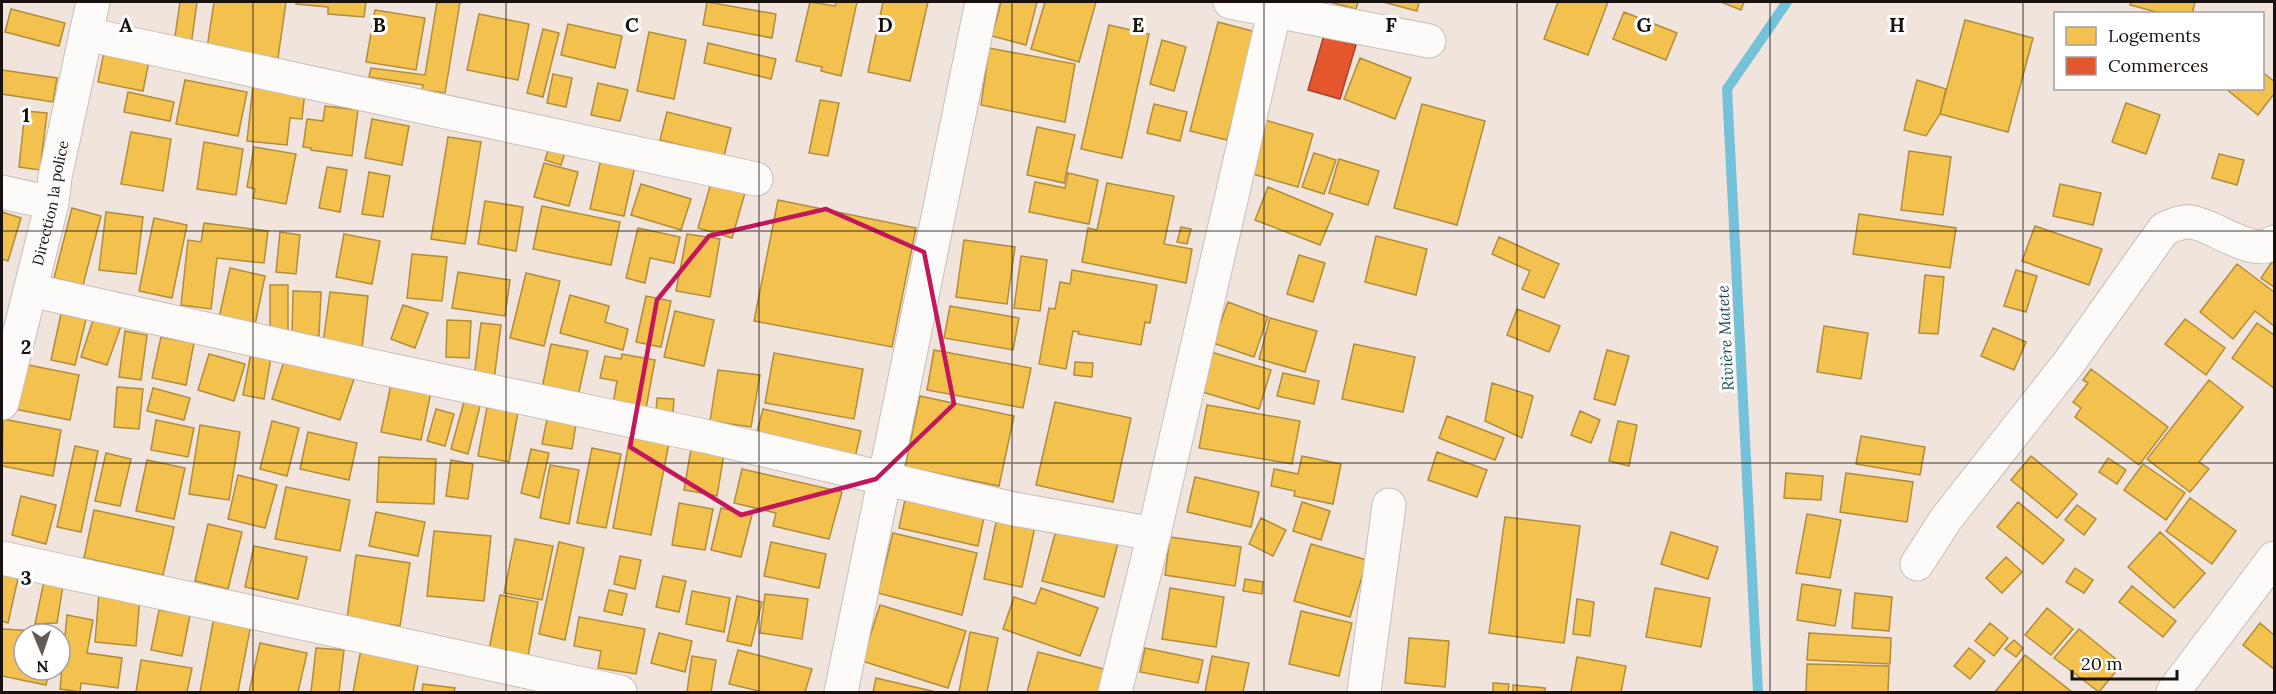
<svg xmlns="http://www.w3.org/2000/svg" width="2276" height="694" font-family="Lora,serif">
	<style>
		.homes { fill: #f2c14e; stroke: #b18c3a; stroke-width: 1.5 }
		.shops { fill: #e4572e; stroke: #a74224; stroke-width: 1.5 }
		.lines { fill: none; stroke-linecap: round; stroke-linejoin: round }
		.stream { stroke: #73c2d9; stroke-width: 10 }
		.street-casing { stroke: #c7beb8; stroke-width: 35 }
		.street { stroke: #fdfbfa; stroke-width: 33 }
		.marked { fill: none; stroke: #c2185b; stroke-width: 4.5; stroke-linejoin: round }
		.grid { fill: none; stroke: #18110d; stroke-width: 1.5; stroke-opacity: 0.55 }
		.labels { text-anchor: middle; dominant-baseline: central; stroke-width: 6; stroke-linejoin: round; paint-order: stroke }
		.street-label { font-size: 15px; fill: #18110d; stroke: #fff }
		.water-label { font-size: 16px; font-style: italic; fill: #1b4c5b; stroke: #fff }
		.grid-label { font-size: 20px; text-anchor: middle; font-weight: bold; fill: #18110d; stroke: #fff; stroke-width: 6; stroke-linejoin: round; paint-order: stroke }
	</style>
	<rect width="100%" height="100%" fill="#f0e4dd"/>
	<path class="homes" d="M180,2H197L190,53L173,50Z
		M214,2H286L278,58L207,48Z
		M296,2H366L364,17L328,14V7L296,4Z
		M437,2H460L445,93L422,90L423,85L369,77L371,68L425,75Z
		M707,2L776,14L772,38L703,25Z
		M810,2L835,6L836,2H857L841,76L821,71L822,67L796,61Z
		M883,2H928L910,81L868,72Z
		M1001,2H1037L1026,45L992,36Z
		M1045,2H1096L1079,62L1031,49Z
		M1330,2H1358L1356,9Z
		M1383,2H1419L1417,11Z
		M1558,2H1608L1588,55L1544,39Z
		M1721,2H1744L1741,10Z
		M2131,2H2195L2192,14H2164L2130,5Z
		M11,9L65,23L59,46L5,32Z
		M375,10L425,18L416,70L366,62Z
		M1624,12L1677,33L1666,60L1613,39Z
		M479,14L529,24L518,80L467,70Z
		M1965,20L2033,38L2008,132L1940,114Z
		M1218,22L1256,32L1227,140L1190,131Z
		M568,24L622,36L615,68L561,55Z
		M1109,25L1149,34L1122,158L1081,149Z
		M543,29L559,33L543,97L527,93Z
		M649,32L686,40L674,99L637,91Z
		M1162,40L1186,47L1174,91L1150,84Z
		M708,43L776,59L771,79L704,63Z
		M105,47L150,56L143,91L98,82Z
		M989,48L1075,64L1065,122L981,105Z
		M1360,58L1411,78L1395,119L1344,99Z
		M2,70L57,78L53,102L2,94Z
		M2262,72L2274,81V94L2258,115L2225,88H2262Z
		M553,74L572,78L566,107L547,103Z
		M185,80L247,92L238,136L176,124Z
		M1917,80L1946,89L1940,114L1926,136L1904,130Z
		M598,83L628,90L620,121L591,115Z
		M253,85L305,91L302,119L290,118L287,145L247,141Z
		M128,92L174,102L170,121L124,112Z
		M820,100L839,103L828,156L809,153Z
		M2126,103L2160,115L2146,154L2112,142Z
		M1154,104L1187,112L1180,141L1147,133Z
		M1422,104L1485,121L1457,225L1394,208Z
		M325,106L358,110L352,156L311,150V148L303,147L307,119L323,121Z
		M25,111L47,113L40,170L19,167Z
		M667,112L731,128L724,156L660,140Z
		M372,119L409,126L402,165L365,158Z
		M1265,120L1313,134L1298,187L1249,173Z
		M1037,127L1075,135L1064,183L1027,175Z
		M131,132L171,139L163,191L121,184Z
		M448,137L481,142L465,244L431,239Z
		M204,142L243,149L236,195L197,189Z
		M550,144L566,150L561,165L545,160Z
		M254,147L296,154L286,204L253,198L255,189L247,187Z
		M1909,151L1951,157L1943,215L1901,210Z
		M1314,153L1336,160L1324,194L1302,187Z
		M2219,154L2244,160L2237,185L2212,178Z
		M601,159L635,166L624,216L590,209Z
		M1339,159L1379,171L1368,205L1329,193Z
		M544,163L578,172L569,206L534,197Z
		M327,167L347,170L340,212L319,208Z
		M369,172L390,176L383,217L362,214Z
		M1068,173L1098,180L1089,224L1029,212L1035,182L1065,188Z
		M713,176L747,186L732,238L698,228Z
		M1107,183L1174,196L1164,244L1192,249L1186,283L1082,262L1088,228L1097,230Z
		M641,184L691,199L681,230L631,215Z
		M2060,184L2101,193L2093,225L2053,216Z
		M1268,187L1333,214L1320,245L1255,220Z
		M778,200L916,228L892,347L754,321Z
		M485,201L523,207L516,251L478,244Z
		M542,206L620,222L611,265L533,249Z
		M72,208L101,216L83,285L54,278Z
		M2,212L21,218L8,261L2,259Z
		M106,212L143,217L136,274L99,270Z
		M1859,214L1956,228L1950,268L1853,254Z
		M154,218L187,225L172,298L139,291Z
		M204,223L268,231L264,263L217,258L211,309L181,305L188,240L201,242Z
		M2035,226L2102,249L2089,285L2022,261Z
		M1181,227L1191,229L1187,244L1177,242Z
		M638,228L680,237L674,263L650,258L645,283L626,278Z
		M280,232L300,235L296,274L276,272Z
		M344,234L380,241L372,284L336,277Z
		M687,234L720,239L710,297L676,291Z
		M1376,236L1427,249L1416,295L1365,282Z
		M1499,237L1559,264L1544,298L1522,289L1530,271L1492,254Z
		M964,240L1015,247L1007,304L956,297Z
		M412,254L447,257L442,301L407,298Z
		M1299,255L1325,263L1313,302L1287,294Z
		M1021,256L1047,260L1040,311L1014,308Z
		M2274,259V287L2261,278Z
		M2237,264L2274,292V326L2255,311L2233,339L2200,312Z
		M230,268L265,276L255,325L219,318Z
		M1072,270L1157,285L1150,323L1145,322L1141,345L1078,334L1079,332L1073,331L1066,369L1039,364L1049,308L1055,309L1060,282L1070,284Z
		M2016,270L2037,276L2026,312L2004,306Z
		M458,272L510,280L505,316L452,308Z
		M526,273L560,281L544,346L510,338Z
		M1925,275L1944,277L1938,334L1919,333Z
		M270,285H288V335H270Z
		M293,291L321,292L319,336H292Z
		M330,292L368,296L362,348L323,343Z
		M570,295L609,306L605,322L628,329L623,350L560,333Z
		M646,296L671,301L661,347L636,342Z
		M1228,302L1268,317L1254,357L1213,343Z
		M403,305L428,313L415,348L391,339Z
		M950,306L1019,318L1013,350L944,338Z
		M1517,309L1560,326L1549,352L1507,335Z
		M675,311L714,320L704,366L664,357Z
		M61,314L86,319L75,365L51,360Z
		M95,314L122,323L107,365L81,357Z
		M1270,318L1317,331L1305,372L1259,359Z
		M2185,319L2225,348L2206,375L2165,344Z
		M447,320L471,321L469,358L446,357Z
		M481,323L501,325L494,380L474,377Z
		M2257,323L2274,335V388L2232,358Z
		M1824,326L1868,333L1861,379L1817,372Z
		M1993,328L2026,342L2014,370L1981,356Z
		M125,331L147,335L141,380L119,377Z
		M161,337L194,343L186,385L152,378Z
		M551,344L588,351L578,396L542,388Z
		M1354,344L1415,357L1403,412L1342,399Z
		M934,350L1031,368L1023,408L927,390Z
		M1607,350L1629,356L1615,405L1594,399Z
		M1211,352L1271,370L1259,409L1199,391Z
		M251,353L271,357L264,399L243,395Z
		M774,353L863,369L854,419L765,403Z
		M209,354L245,364L234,401L198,390Z
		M622,354L655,360L645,414L612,409L617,381L600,378L605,356L621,359Z
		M285,358L354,379L340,420L272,399Z
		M1075,362L1093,363L1092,377L1074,375Z
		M23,364L79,375L70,420L14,409Z
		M2091,369L2168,427L2139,465L2075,417L2081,408L2073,402L2088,383L2083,380Z
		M718,370L760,375L751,427L710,421Z
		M1283,373L1319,381L1314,404L1277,396Z
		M2209,380L2243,407L2199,462L2209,469L2190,492L2147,459Z
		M1492,383L1533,396L1522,438L1485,421Z
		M391,384L431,392L421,440L381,432Z
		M117,387L143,389L139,429L114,427Z
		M153,388L190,398L184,420L147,411Z
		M920,396L1014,416L999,486L905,467Z
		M465,398L481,402L468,454L451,449Z
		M657,398L674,399L672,425L655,423Z
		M1055,402L1131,418L1113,502L1036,485Z
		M1207,405L1300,421L1292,464L1199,448Z
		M487,407L518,412L509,462L478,456Z
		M436,409L454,414L445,446L427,441Z
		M763,409L861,431L855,458L756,436Z
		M1580,411L1600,420L1591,443L1571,435Z
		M1447,416L1504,438L1495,460L1439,438Z
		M3,419L61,430L53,476L2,466Z
		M547,419L576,424L572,449L542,444Z
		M156,420L194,428L188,457L151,450Z
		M272,421L299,428L287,476L260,469Z
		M1618,421L1637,425L1629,466L1609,461Z
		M200,425L240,432L229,500L189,494Z
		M308,432L357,443L349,480L300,469Z
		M1861,436L1925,447L1920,475L1856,464Z
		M630,437L669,443L651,535L613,528Z
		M75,446L98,451L81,532L57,527Z
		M592,448L621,454L606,528L577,523Z
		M531,449L549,453L539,498L521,493Z
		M691,449L724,454L717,496L684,490Z
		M1437,452L1487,470L1477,497L1428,480Z
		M106,453L131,459L120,506L95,501Z
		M1302,456L1341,464L1333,504L1294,496L1295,491L1271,486L1274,469L1298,474Z
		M2031,456L2077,494L2057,518L2011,480Z
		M379,457L436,459L434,504L377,502Z
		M2108,458L2126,470L2117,484L2099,472Z
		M147,460L185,468L174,519L136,511Z
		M451,460L473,464L468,499L446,496Z
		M2143,464L2185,493L2166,520L2124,490Z
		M550,465L579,470L569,524L540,518Z
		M742,469L842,492L829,539L773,526L776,513L734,503Z
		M1786,473L1823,476L1821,500L1784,498Z
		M1846,473L1913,482L1907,522L1840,512Z
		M238,475L277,485L265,528L228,519Z
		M1195,477L1259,492L1251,527L1187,512Z
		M286,487L350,500L340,551L275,539Z
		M906,495L985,512L978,546L899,528Z
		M21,496L56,505L46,544L12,535Z
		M2190,498L2236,531L2212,564L2166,531Z
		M1302,502L1330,511L1321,540L1293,531Z
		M2018,502L2064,540L2043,564L1997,527Z
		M679,503L713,509L705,550L672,545Z
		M2077,505L2096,519L2084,535L2065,520Z
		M721,508L752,515L741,557L711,550Z
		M94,510L174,527L163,575L84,558Z
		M376,512L425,522L418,556L369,546Z
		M998,513L1036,522L1022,587L984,579Z
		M1807,514L1841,520L1830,578L1796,573Z
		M1505,517L1580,526L1564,643L1489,633Z
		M1261,518L1286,530L1273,556L1249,544Z
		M208,524L242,532L228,589L195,581Z
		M1057,527L1118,543L1104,597L1042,581Z
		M434,531L491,536L484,601L427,596Z
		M1671,532L1718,547L1708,579L1661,564Z
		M2160,532L2205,573L2174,608L2128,567Z
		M893,533L977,553L962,615L878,593Z
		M1170,537L1241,547L1235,586L1165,575Z
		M515,539L553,546L542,600L504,593Z
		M559,542L584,548L565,640L539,634Z
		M771,542L826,554L819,588L764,576Z
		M1311,544L1367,560L1350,617L1294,601Z
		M254,546L307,557L298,599L245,587Z
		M356,555L410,563L400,626L347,618Z
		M620,556L641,560L635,589L614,584Z
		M2006,557L2022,572L2002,593L1986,578Z
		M2075,568L2093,580L2084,593L2066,582Z
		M2,570L19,574L8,623L2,621Z
		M663,576L686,581L679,612L656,607Z
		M1245,579L1263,582L1262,594L1243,591Z
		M44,581L63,585L57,623L35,624Z
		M1802,584L1841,590L1835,626L1797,620Z
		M2132,586L2176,621L2163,637L2119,602Z
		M1041,588L1098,608L1080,656L1003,629L1014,597L1035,604Z
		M1170,588L1224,597L1216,647L1162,639Z
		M1655,588L1710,598L1701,647L1646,637Z
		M609,590L627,594L622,615L604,611Z
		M692,591L730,598L724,632L686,624Z
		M99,593L140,596L136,646L95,642Z
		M1855,593L1892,597L1889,631L1852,628Z
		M765,594L808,599L802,639L760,633Z
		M500,595L538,602L528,656L489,649Z
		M737,596L762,602L751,646L727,641Z
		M1577,599L1594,602L1590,636L1573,634Z
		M880,605L966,631L948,688L862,661Z
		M2047,608L2073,629L2051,655L2025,635Z
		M159,610L190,615L182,656L151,650Z
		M1301,611L1352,623L1339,676L1289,664Z
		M67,615L93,620L87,653L122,658L118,688L81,683L80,692L60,689Z
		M214,617L251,624L238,692H200Z
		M579,617L645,629L636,674L598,668L601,651L574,646Z
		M1990,623L2008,638L1994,656L1975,641Z
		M2260,623L2274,635V669L2243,645Z
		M2,629L56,632V634H24V670H49L46,685L2,676Z
		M2079,629L2122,664L2099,692L2054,658Z
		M970,632L998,638L987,692H959Z
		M659,633L692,641L685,672L651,663Z
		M1809,633L1891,638L1890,664L1807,660Z
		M1409,638L1449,641L1445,687L1405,683Z
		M2014,640L2023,648L2016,657L2005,649Z
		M260,643L307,653L298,692H249Z
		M316,648L344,650L339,692H311Z
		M1145,648L1203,660L1198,683L1140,672Z
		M1969,648L1985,661L1970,679L1954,666Z
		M361,649L419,660L413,692H353Z
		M738,650L812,669L805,692H763L729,684Z
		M1038,652L1108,670L1102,692H1027Z
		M2025,655L2072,692H1995Z
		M692,656L716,660L711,692H687Z
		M1212,656L1249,663L1243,692H1205Z
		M1577,657L1626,666L1621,692H1571Z
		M141,660L192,668L187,692H136Z
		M1807,664L1889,666L1888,692H1806Z
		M876,678L936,692H873Z
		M1493,683L1509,684L1508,692H1493Z
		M423,684L455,688L454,692H422Z
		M1513,685L1545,688V692H1513Z"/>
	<path class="shops" d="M1324,35L1356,45L1340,99L1308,90Z"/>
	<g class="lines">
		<path class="stream" d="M1758,692L1727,89L1787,2"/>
		<defs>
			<g id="street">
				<path d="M1230,2L1429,41"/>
				<path d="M86,34L756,179"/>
				<path d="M2,192L52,203"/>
				<path d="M30,290L377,367L709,437L1014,509L1154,534"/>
				<path id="s1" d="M2,403L52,203L55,177L93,2"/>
				<path d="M2,558L620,692"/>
				<path d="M1917,564L1946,519L2068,364L2164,229C2174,225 2181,221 2191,222C2214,225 2255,259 2274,242"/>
				<path d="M841,692L982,2"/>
				<path d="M1115,692L1154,534L1275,9"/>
				<path d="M1364,692L1389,505"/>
				<path d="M2173,692L2274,558"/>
			</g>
		</defs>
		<use href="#street" class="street-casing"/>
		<use href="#street" class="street"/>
	</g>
	<path class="marked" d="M826,209L924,252L954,404L876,479L741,515L630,447L657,300L709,236Z"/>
	<path class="grid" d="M253,2V692M506,2V692M759,2V692M1012,2V692M1264,2V692M1517,2V692M1770,2V692M2023,2V692M2,231H2274M2,463H2274"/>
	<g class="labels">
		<g class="street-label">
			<text stroke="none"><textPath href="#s1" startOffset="206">Direction la police</textPath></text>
		</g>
		<g class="water-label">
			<text transform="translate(1725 338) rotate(-93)">Rivière Matete</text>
		</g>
	</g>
	<g class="grid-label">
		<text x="126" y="32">A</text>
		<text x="379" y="32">B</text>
		<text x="632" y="32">C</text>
		<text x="885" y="32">D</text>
		<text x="1138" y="32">E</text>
		<text x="1391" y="32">F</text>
		<text x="1644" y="32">G</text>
		<text x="1897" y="32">H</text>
		<text x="26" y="122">1</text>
		<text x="26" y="354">2</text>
		<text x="26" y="585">3</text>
	</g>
	<rect width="2276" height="694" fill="none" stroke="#18110d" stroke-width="6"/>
	<rect x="2054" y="12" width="210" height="78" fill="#ffffff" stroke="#a3a09e" stroke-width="1.5"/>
	<rect x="2066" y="27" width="30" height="18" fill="#f2c14e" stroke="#a3a09e" stroke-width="1.5"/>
	<text x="2108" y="42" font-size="18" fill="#18110d">Logements</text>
	<rect x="2066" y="57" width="30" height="18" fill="#e4572e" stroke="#a3a09e" stroke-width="1.5"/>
	<text x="2108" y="72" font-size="18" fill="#18110d">Commerces</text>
	<g transform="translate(42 652) rotate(178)"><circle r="28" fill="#ffffff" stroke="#a3a09e" stroke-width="1.5"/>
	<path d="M0-4.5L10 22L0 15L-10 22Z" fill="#645b56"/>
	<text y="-9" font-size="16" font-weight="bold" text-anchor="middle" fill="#18110d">N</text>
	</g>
	<path d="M2072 670v9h105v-9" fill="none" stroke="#18110d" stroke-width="3"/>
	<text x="2081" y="670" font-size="18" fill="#18110d" stroke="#ffffff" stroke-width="4.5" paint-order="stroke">20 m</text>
</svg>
